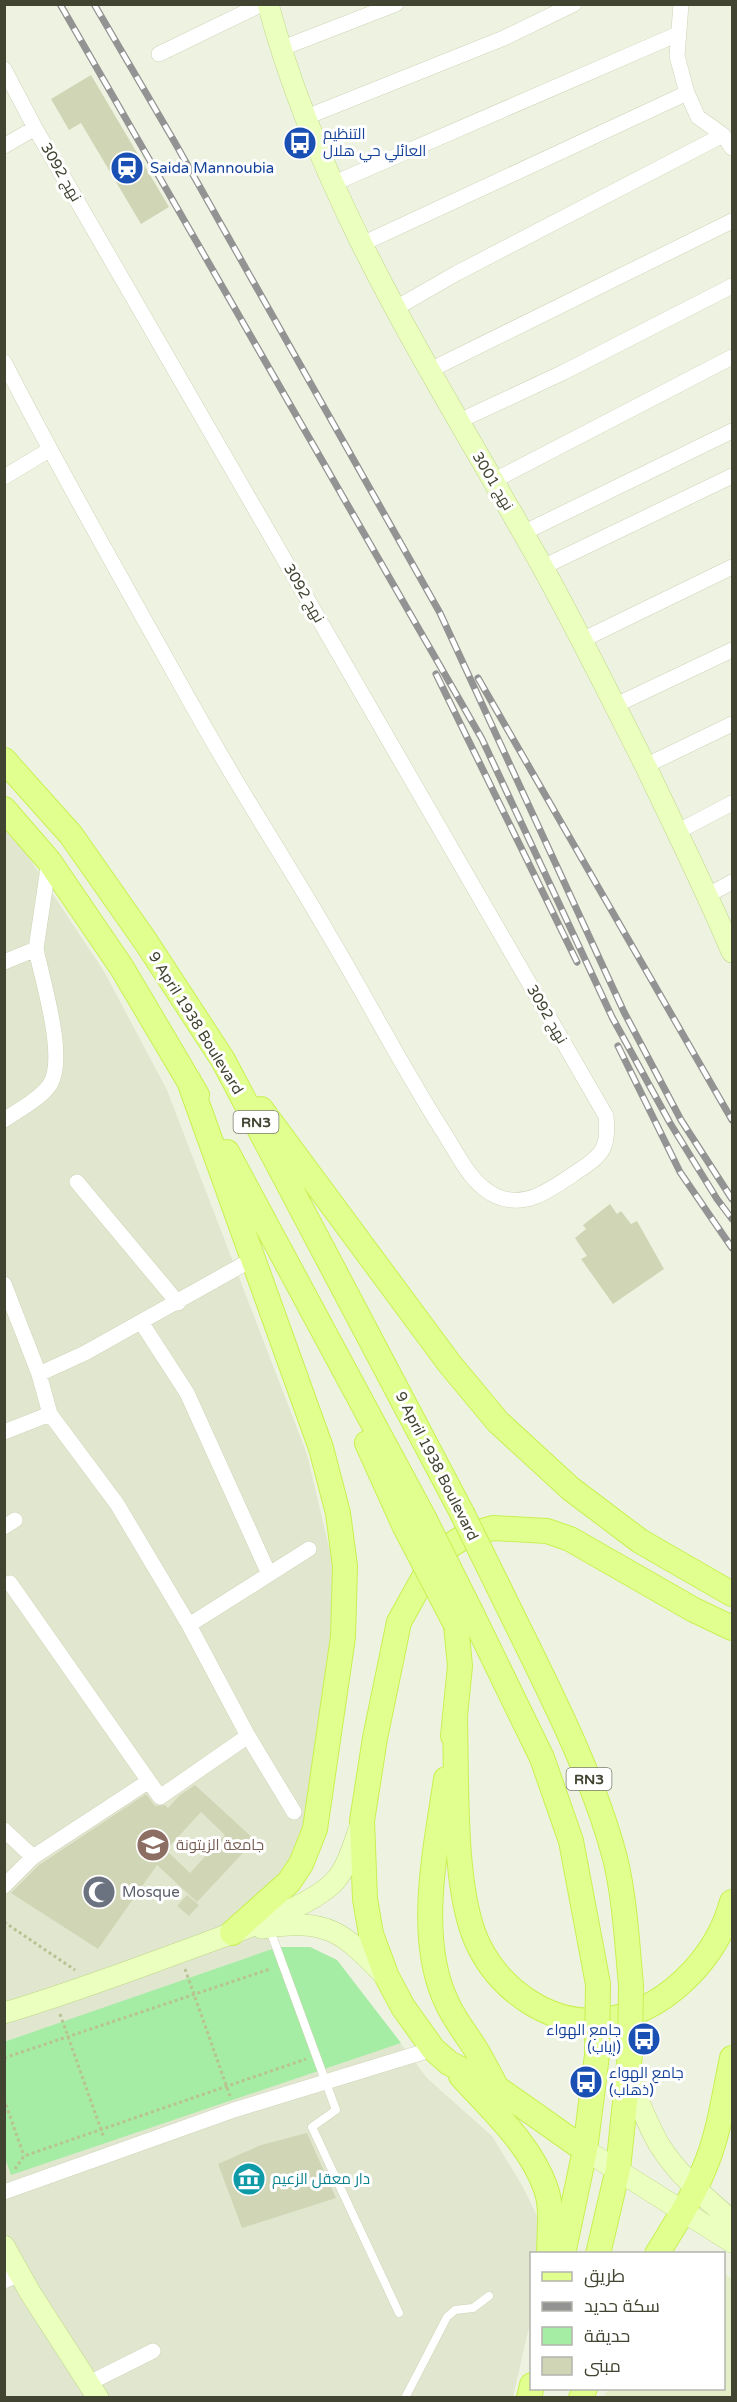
<svg xmlns="http://www.w3.org/2000/svg" width="737" height="2402" font-family="'Varela Round',Cairo,sans-serif">
	<style>
		.residential { fill: #e1e7ce }
		.education { fill: #e4eec9 }
		.green { fill: #a5eca5 }
		.building { fill: #d0d5b5; fill-rule: evenodd }
		.lines { fill: none; stroke-linecap: round; stroke-linejoin: round }
		.lane-casing { stroke: #ced4b7; stroke-width: 9 }
		.street-casing { stroke: #ced4b7; stroke-width: 16 }
		.secondary-casing { stroke: #bfd589; stroke-width: 22 }
		.primary-casing { stroke: #c8f052; stroke-width: 26 }
		.path { stroke: #b9c293; stroke-width: 3; stroke-dasharray: 3 3; stroke-linecap: butt }
		.lane { stroke: #fff; stroke-width: 8 }
		.street { stroke: #fff; stroke-width: 15 }
		.secondary { stroke: #ebffbf; stroke-width: 21 }
		.primary { stroke: #e1ff8e; stroke-width: 24 }
		.rail-casing { stroke: #939393; stroke-width: 7 }
		.rail { stroke: #fff; stroke-width: 4.5; stroke-dasharray: 14; stroke-linecap: butt }
		.primary-bridge-casing { stroke: #c8f052; stroke-width: 26; stroke-linecap: butt }
		.primary-bridge { stroke: #e1ff8e; stroke-width: 24 }
		.labels { text-anchor: middle; dominant-baseline: central; stroke-width: 6; stroke-linejoin: round; paint-order: stroke }
		.shield { fill: #fff; stroke: #7a7c6f; stroke-width: 1.5 }
		.shield-label { font-size: 14px; font-weight: bold; fill: #414431 }
		.transit-label { font-size: 15px; fill: #164399; stroke: #fff; text-anchor: start }
		.street-label { font-size: 15px; fill: #414431; stroke: #fff }
		.education-label { font-size: 15px; fill: #785e54; stroke: #fff; text-anchor: start }
		.worship-label { font-size: 15px; fill: #5b616d; stroke: #fff; text-anchor: start }
		.culture-label { font-size: 15px; fill: #0d838f; stroke: #fff; text-anchor: start }
	</style>
	<rect width="100%" height="100%" fill="#eef3e1"/>
	<path class="residential" d="M4,829L26,853L105,973L167,1090L307,1454L333,1564L335,1641L306,1829L283,1884L250,1913L278,1947H310L337,1960L427,2078L492,2136L523,2187L541,2224L538,2253L532,2254L531,2319L513,2397H5Z"/>
	<path class="education" d="M724,2273L732,2279V2397H604L608,2389L724,2388Z"/>
	<path class="green" d="M278,1947H310L337,1960L401,2043L11,2175L4,2155V2042Z"/>
	<path class="building" d="M91,75L169,207L141,224L81,123L69,130L51,99Z
		M610,1204L617,1214L621,1211L631,1224L637,1221L664,1269L613,1304L581,1259L587,1256L575,1238L586,1229L583,1225Z
		M195,1785L255,1840L197,1902L157,1865L98,1949L11,1893L39,1865L146,1794L155,1806L165,1805L168,1808L180,1795ZM201,1812L225,1835L190,1873L166,1850Z
		M187,1895L199,1905L189,1916L177,1906Z
		M307,2133L336,2198L242,2228L218,2164L261,2145Z"/>
	<g class="lines">
		<defs>
			<path id="lane" d="M270,1930L336,2110L312,2127L399,2313
				M405,2398L447,2317L455,2310L473,2308L489,2296"/>
			<path id="street" d="M681,4L677,56L687,93L698,117L723,135L732,148
				M280,49L396,4
				M159,54L262,4
				M4,69L35,128L606,1116C609,1147 604,1154 578,1171C554,1187 526,1210 496,1196C472,1185 459,1157 446,1136C404,1071 369,1002 329,935C298,881 264,828 232,774C202,724 174,672 145,621C97,535 49,450 4,362
				M304,118L504,38L574,4
				M4,146L35,128
				M332,184L678,34
				M362,244L687,93
				M396,308L457,273L723,135
				M428,371L732,221
				M457,422L564,372L732,286
				M4,477L49,450
				M493,481L732,357
				M523,533L732,431
				M543,567L732,476
				M582,640L732,567
				M616,705L732,650
				M645,766L732,724
				M677,832L732,803
				M708,895L732,882
				M4,962L36,949L49,861
				M4,1120C19,1110 38,1100 49,1086C68,1060 42,980 36,949
				M77,1182L178,1303
				M253,1259L85,1353L39,1374L50,1414L117,1504L189,1625L248,1736L294,1812
				M4,1284L39,1374
				M141,1322L187,1393L269,1574
				M4,1432L50,1414
				M4,1527L15,1520
				M10,1583L160,1797L248,1736
				M189,1625L309,1549
				M4,1830L33,1857
				M4,1886L33,1857L149,1781
				M4,2192L234,2110L433,2049
				M4,2281L20,2274
				M89,2383L153,2351"/>
			<path id="secondary" d="M268,4C323,209 440,384 542,566C579,633 613,701 647,769C676,830 706,890 732,952
				M262,1928C328,1918 342,1931 386,1977
				M4,2013C72,1993 137,1968 203,1944C239,1930 307,1909 334,1882C348,1867 354,1843 361,1824
				M629,2078C639,2100 647,2125 660,2146C679,2176 706,2198 732,2221
				M585,2150L732,2242
				M4,2246L31,2294L98,2398"/>
			<path id="primary" d="M4,760L71,835L146,942L223,1060L462,1513
				M4,809L49,861L122,968L197,1095
				M189,1081L321,1448L338,1513L345,1566L343,1637L315,1829L301,1864L289,1882L232,1933
				M261,1109L449,1363L498,1422L571,1489L640,1541L732,1594
				M227,1152L424,1518
				M367,1443L404,1525
				M499,1588C540,1673 591,1767 615,1858C625,1899 627,1943 631,1985
				M471,1612L542,1758L571,1841L598,1984
				M455,1720C457,1781 452,1896 480,1948C502,1991 551,2026 602,2020C663,2014 716,1960 732,1902
				M453,1736L460,1666L456,1625
				M446,1779C436,1848 415,1940 448,2005C455,2020 466,2034 475,2048C483,2061 489,2074 497,2088
				M461,2076C492,2110 531,2145 546,2189C553,2209 549,2233 549,2254
				M585,2150L497,2088L449,2063L433,2049L403,2007L387,1977L371,1934L365,1899L362,1821L375,1738L399,1622L424,1577L435,1561L448,1547L465,1536L493,1528L547,1531L570,1539L694,1610L732,1628
				M563,2254L585,2150L597,2055
				M598,2254L618,2169L630,2054
				M657,2254C674,2226 692,2199 704,2169C719,2135 724,2095 732,2058
				M529,2398L532,2385
				M581,2398L585,2388"/>
		</defs>
		<use href="#lane" class="lane-casing"/>
		<use href="#street" class="street-casing"/>
		<use href="#secondary" class="secondary-casing"/>
		<use href="#primary" class="primary-casing"/>
		<path class="path" d="M4,1922L75,1970
			M185,1969L230,2096
			M60,2014L104,2138
			M4,2058L270,1969
			M4,2099L24,2156
			M15,2169L24,2156L306,2059"/>
		<use href="#lane" class="lane"/>
		<use href="#street" class="street"/>
		<use href="#secondary" class="secondary"/>
		<use href="#primary" class="primary"/>
		<defs>
			<path id="rail" d="M60,4L482,739L612,1017L670,1123L717,1199L732,1219
				M94,4L174,141L440,613L624,1012L681,1120L732,1199
				M436,674L577,962
				M478,678L732,1120
				M618,1046L680,1172L732,1248"/>
		</defs>
		<use href="#rail" class="rail-casing"/>
		<use href="#rail" class="rail"/>
		<defs>
			<path id="primary-bridge" d="M462,1513L499,1588
				M424,1518L471,1612
				M404,1525L456,1625
				M630,2054L631,1985
				M597,2055L598,1984"/>
		</defs>
		<use href="#primary-bridge" class="primary-bridge-casing"/>
		<use href="#primary-bridge" class="primary-bridge"/>
	</g>
	<defs>
		<symbol id="bus-disc" viewBox="-11 -11 22 22"><circle r="9.5" fill="#1a4fb4" stroke="#fff"/><path d="M-5-6H5V4H4V6H2V4H-2V6H-4V4H-5ZM-3.5-4V0h7V-4ZM-3.5 1.2v1.5H-2V1.2ZM2 1.2v1.5H3.5V1.2Z" fill="#fff"/></symbol>
		<symbol id="station-disc" viewBox="-11 -11 22 22"><circle r="9.5" fill="#1a4fb4" stroke="#fff"/><path d="M-3-6H3Q5-6 5-4V2Q5 4 3 4L4.5 6H3L1.5 4h-3L-3 6H-4.5L-3 4Q-5 4-5 2V-4Q-5-6-3-6ZM-3.5-4v3h7v-3ZM-3.5 1v1.5H-2V1ZM2 1v1.5H3.5V1Z" fill="#fff"/></symbol>
		<symbol id="university-disc" viewBox="-11 -11 22 22"><circle r="9.5" fill="#8d6e63" stroke="#fff"/><path d="M0-5L7-2L0 1L-7-2ZM-4 1L0 2.5L4 1V4Q0 6-4 4Z" fill="#fff"/></symbol>
		<symbol id="mosque-disc" viewBox="-11 -11 22 22"><circle r="9.5" fill="#6b7280" stroke="#fff"/><path d="M3.5-4.9A6 6 0 1 0 3.5 4.9A5 5 0 1 1 3.5-4.9Z" fill="#fff"/></symbol>
		<symbol id="museum-disc" viewBox="-11 -11 22 22"><circle r="9.5" fill="#0f9aa8" stroke="#fff"/><path d="M0-6L6-3V-2H-6V-3ZM-5-1h2V3h-2ZM-1-1h2V3h-2ZM3-1h2V3H3ZM-6 4H6V6H-6Z" fill="#fff"/></symbol>
	</defs>
	<g fill-rule="evenodd">
		<use href="#bus-disc" x="281" y="124" width="38" height="38"/>
		<use href="#station-disc" x="108" y="149" width="38" height="38"/>
		<use href="#university-disc" x="134" y="1826" width="38" height="38"/>
		<use href="#mosque-disc" x="80" y="1873" width="38" height="38"/>
		<use href="#bus-disc" x="625" y="2020" width="38" height="38"/>
		<use href="#bus-disc" x="567" y="2063" width="38" height="38"/>
		<use href="#museum-disc" x="230" y="2160" width="38" height="38"/>
	</g>
	<g class="labels">
		<g class="shield">
			<rect x="233.5" y="1111" width="45" height="22" rx="4.5"/>
			<rect x="566.5" y="1768" width="45" height="22" rx="4.5"/>
		</g>
		<g class="shield-label">
			<text x="256" y="1122">RN3</text>
			<text x="589" y="1779">RN3</text>
		</g>
		<g class="transit-label">
			<text x="323" y="134">التنظيم<tspan x="323" dy="17">العائلي حي هلال</tspan></text>
			<text x="150" y="168">Saida Mannoubia</text>
			<text x="621" y="2030" text-anchor="end">جامع الهواء<tspan x="621" dy="17">(إياب)</tspan></text>
			<text x="609" y="2073">جامع الهواء<tspan x="609" dy="17">(ذهاب)</tspan></text>
		</g>
		<g class="street-label">
			<text transform="translate(61 172) rotate(60)">نهج 3092</text>
			<text transform="translate(493 481) rotate(59)">نهج 3001</text>
			<text transform="translate(304 593) rotate(60)">نهج 3092</text>
			<text transform="translate(547 1014) rotate(60)">نهج 3092</text>
			<text transform="translate(196 1023) rotate(58)">9 April 1938 Boulevard</text>
			<text transform="translate(437 1466) rotate(63)">9 April 1938 Boulevard</text>
		</g>
		<g class="education-label">
			<text x="176" y="1845">جامعة الزيتونة</text>
		</g>
		<g class="worship-label">
			<text x="122" y="1892">Mosque</text>
		</g>
		<g class="culture-label">
			<text x="272" y="2179">دار معقل الزعيم</text>
		</g>
	</g>
	<rect width="737" height="2402" fill="none" stroke="#414431" stroke-width="12"/>
	<rect x="530" y="2252" width="195" height="138" fill="#ffffff" stroke="#b3b4ad" stroke-width="1.5"/>
	<rect x="542" y="2272" width="30" height="9" fill="#e1ff8e" stroke="#b3b4ad" stroke-width="1.5"/>
	<text x="584" y="2282" font-size="18" fill="#414431">طريق</text>
	<rect x="542" y="2302" width="30" height="9" fill="#939393" stroke="#b3b4ad" stroke-width="1.5"/>
	<text x="584" y="2312" font-size="18" fill="#414431">سكة حديد</text>
	<rect x="542" y="2327" width="30" height="18" fill="#a5eca5" stroke="#b3b4ad" stroke-width="1.5"/>
	<text x="584" y="2342" font-size="18" fill="#414431">حديقة</text>
	<rect x="542" y="2357" width="30" height="18" fill="#d0d5b5" stroke="#b3b4ad" stroke-width="1.5"/>
	<text x="584" y="2372" font-size="18" fill="#414431">مبنى</text>
</svg>
